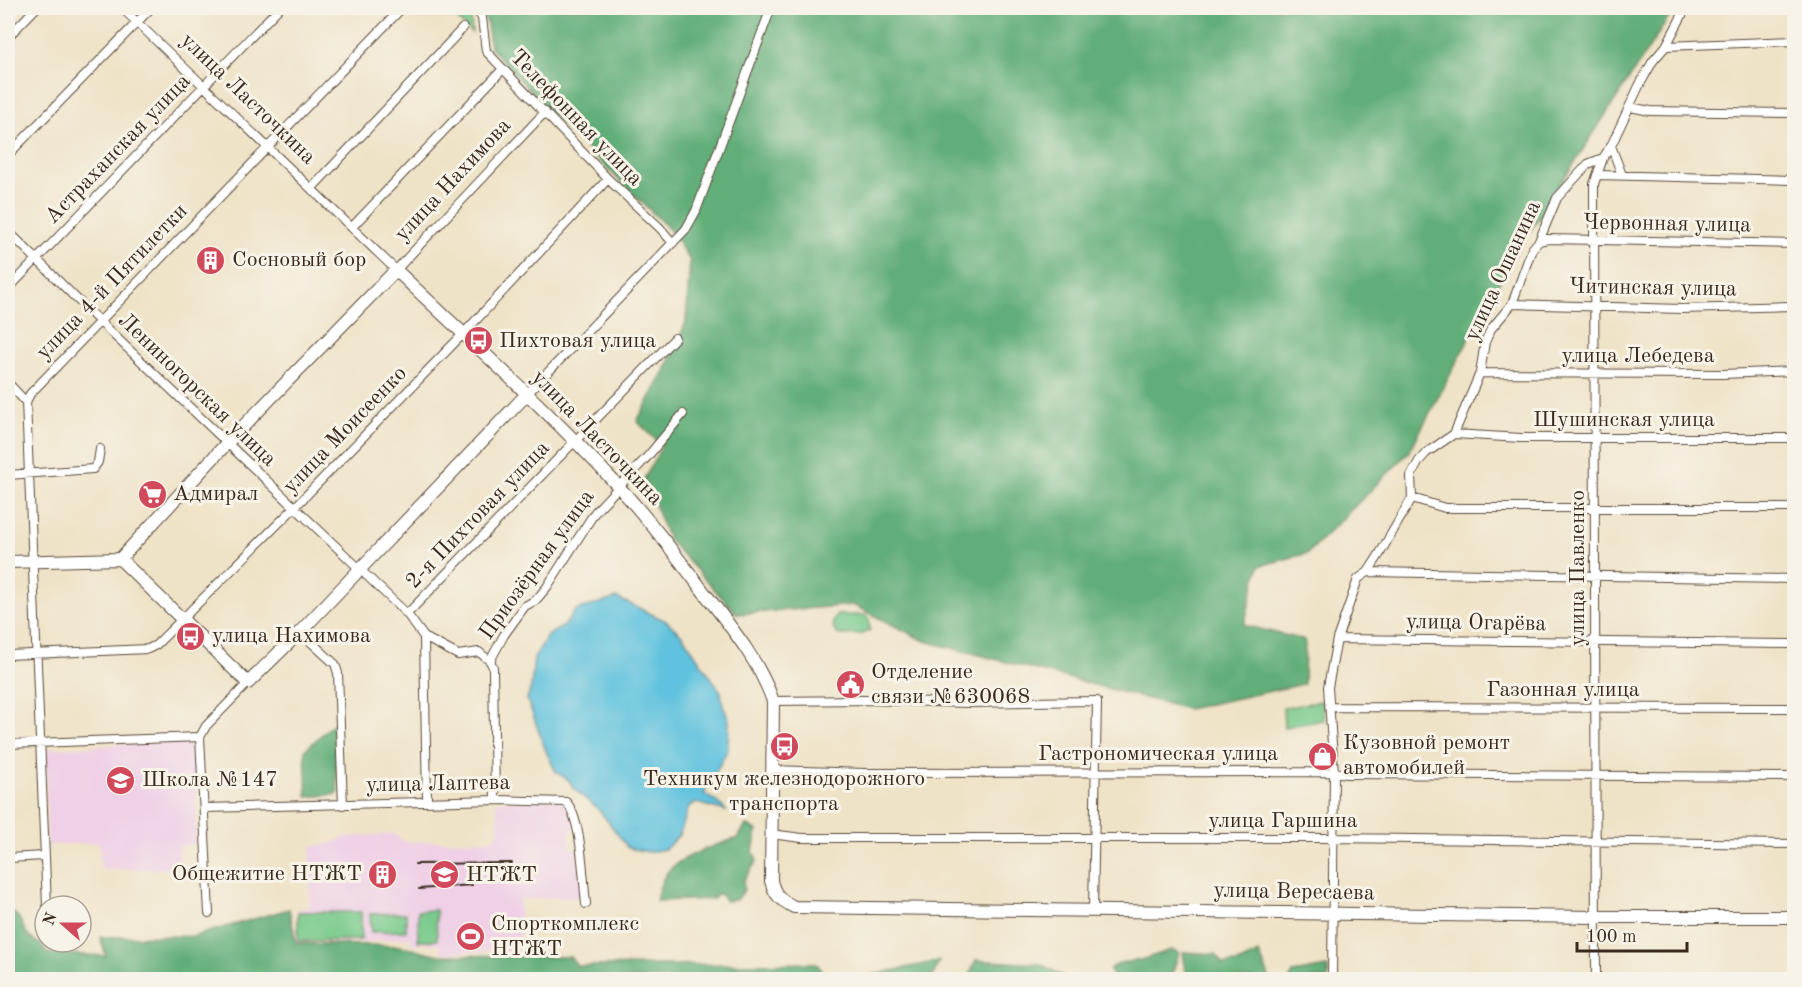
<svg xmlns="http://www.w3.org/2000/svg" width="1802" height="987" font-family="'Old Standard TT',serif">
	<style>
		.built { fill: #efd0e6 }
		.green { fill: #79ca8c; stroke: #5a7a55; stroke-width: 1.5 }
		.forest { fill: #62ae78; stroke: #4e6c4b; stroke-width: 1.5 }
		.water { fill: #60c2de; stroke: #4e767e; stroke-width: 1.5 }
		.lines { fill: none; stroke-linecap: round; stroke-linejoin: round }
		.street-casing { stroke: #564637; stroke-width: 10 }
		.secondary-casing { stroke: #564637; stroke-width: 14 }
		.street { stroke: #fff; stroke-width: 8 }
		.secondary { stroke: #fff; stroke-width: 12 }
		.rail { stroke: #3b2a1e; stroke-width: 2 }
		.labels { text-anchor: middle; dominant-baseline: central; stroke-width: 6; stroke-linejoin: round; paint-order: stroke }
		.street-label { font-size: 22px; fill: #3b2a1e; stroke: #f7f3e8 }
		.poi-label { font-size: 22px; fill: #3b2a1e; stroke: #f7f3e8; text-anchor: start }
	</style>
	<rect width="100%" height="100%" fill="#f7f3e8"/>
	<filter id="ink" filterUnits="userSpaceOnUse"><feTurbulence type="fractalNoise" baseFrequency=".0167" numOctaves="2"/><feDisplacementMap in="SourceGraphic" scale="12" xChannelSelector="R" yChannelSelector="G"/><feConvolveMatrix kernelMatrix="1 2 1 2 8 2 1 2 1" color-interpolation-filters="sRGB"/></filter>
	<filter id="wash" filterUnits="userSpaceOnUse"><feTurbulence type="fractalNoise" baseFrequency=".008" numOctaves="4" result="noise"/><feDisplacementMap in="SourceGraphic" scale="24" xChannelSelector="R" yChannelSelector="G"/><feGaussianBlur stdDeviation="1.35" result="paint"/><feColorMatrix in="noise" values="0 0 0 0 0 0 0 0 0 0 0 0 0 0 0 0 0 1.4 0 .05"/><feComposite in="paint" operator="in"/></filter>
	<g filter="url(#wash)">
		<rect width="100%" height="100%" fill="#efe3c7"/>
		<path class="built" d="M184,741L196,747V843L179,846V869H101L99,843L47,845L46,749Z
			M568,799L572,800L573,806L575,828L570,833V847L577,851L583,893L578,897L519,899L520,950L442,953L440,944H410L411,937L366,942H296L297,909L308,908L310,904L311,847L336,842L343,837L394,834L405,842L492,840L499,831L496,801Z"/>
		<path class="green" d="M445,8H466L471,15L472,33Z
			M837,615H865L869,619L870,630L863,634L839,635C833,632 833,626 833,620Z
			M1322,701L1324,720L1284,727L1283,708Z
			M436,910L437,940L418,941V911Z
			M298,912H361V940L298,941Z
			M406,913V931L371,932L370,914Z"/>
		<path class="forest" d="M481,8H1675L1510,262L1409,452L1308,553L1259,566L1244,625L1305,640L1304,684L1187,709L925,641L853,605L737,614L668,539L644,479L662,446L637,421L664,373L686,322L690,261L671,231L551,113L490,47L487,23Z
			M333,724L338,794L307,797L305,750Z
			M746,825L757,830L753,852L757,861L743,881L744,890L737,900L726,901L719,893L713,899L656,901C658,892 661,882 666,874C677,857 719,844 738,838Z
			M289,909L296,943L401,946L439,955L570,957L578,966L816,963L829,979H8V910C25,918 19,926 29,936C38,945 39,939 47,953L106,956L100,937L194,936Z
			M1171,950L1179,952C1177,961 1172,970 1172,979H1115L1109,969L1120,963L1141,960Z
			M1183,952L1216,954L1222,964L1238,963L1259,953L1270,979H1187Z
			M976,960L1041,964L1068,979H968Z
			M939,961L932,979H852Z
			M1328,967V979L1289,980L1293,973Z"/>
		<path class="water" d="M617,598L666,621L682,635L721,692L723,706L729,720L728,749L704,794L719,803L726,811L696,803L689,806L680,834L665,849L649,852L628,848L600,811L573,788L570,781L556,772L546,751L527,699L531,687L534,658L547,636L565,625L576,610Z"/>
	</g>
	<g filter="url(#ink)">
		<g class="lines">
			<defs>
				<path id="street" d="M122,8L396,270L545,112
					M475,8L482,18L486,51L608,179L660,228L673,243
					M8,37L36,8
					M1666,46L1794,41
					M1630,107L1650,111L1794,113
					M1611,146L1622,175
					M8,155L151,8
					M1597,175L1794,180
					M312,188L463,28
					M352,227L503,69
					M8,231L99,321L407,614L424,637L427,802
					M1539,241L1548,239L1794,244
					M8,289L279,8
					M1512,304L1681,309L1794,306
					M1480,373L1723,374L1794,371
					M8,383L26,402
					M527,394L686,229L696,211L771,8
					M1454,434L1521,438H1794
					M8,475L93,469L98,462L100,449
					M1412,498L1445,508H1794
					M1368,572L1794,579
					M407,614L675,338
					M300,632L335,664L338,673L343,805
					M424,637L458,655L479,652L490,661
					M1337,639L1794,644
					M8,655L148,649L156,645L294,508L463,334L608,179
					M773,701L865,700L968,703L1097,701L1093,910
					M1331,707L1794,708
					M200,737L209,913
					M8,744L200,737L206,726L248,683
					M773,770L865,773L1334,772L1347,774L1794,777
					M495,800L493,667L490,661L504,635L525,606L536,600L547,587L595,512L648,456L683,414
					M205,808L495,800L566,802C582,818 583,880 586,904
					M771,834L802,838H1334L1794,844
					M8,858L44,856
					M47,906L26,402L30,394L402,8
					M1332,980L1334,772L1328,687L1337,639L1358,579L1368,572L1379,555L1412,498L1411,476L1419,461L1426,453L1454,434L1480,373L1485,342L1491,329L1512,304L1532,249L1539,241L1557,198L1588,164L1603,158L1611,146L1639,86L1653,61L1666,46L1686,8
					M1596,980L1594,184L1603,158"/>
				<path id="secondary" d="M120,559L248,683L300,632L527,394
					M8,562L120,559L227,443L396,270C470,341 548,410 617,485C648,518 676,555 703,591C730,626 758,659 773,701L771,881C775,896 781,900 794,907L1596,917H1794"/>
			</defs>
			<use href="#street" class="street-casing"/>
			<use href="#secondary" class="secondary-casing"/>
			<use href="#street" class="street"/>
			<use href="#secondary" class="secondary"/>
			<path class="rail" d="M415,864L512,863
				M419,889L472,885"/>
		</g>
	</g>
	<defs>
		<symbol id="building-disc" viewBox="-11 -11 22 22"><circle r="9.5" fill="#d1495b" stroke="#f7f3e8"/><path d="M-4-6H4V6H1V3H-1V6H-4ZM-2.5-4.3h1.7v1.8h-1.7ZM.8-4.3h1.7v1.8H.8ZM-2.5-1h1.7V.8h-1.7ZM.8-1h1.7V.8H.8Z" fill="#fff"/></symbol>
		<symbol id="bus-disc" viewBox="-11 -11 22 22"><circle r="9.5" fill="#d1495b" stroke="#f7f3e8"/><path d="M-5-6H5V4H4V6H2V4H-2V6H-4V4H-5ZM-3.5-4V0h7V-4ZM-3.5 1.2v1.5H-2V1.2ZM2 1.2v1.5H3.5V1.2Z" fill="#fff"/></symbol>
		<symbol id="supermarket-disc" viewBox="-11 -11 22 22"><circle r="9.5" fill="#d1495b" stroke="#f7f3e8"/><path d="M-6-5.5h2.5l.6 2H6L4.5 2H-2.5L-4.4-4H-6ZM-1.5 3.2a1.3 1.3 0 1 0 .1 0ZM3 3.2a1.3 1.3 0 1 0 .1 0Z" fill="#fff"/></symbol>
		<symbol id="civic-disc" viewBox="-11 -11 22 22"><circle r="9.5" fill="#d1495b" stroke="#f7f3e8"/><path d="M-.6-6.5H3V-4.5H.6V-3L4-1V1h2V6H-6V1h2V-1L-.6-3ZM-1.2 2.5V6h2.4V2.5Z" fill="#fff"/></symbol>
		<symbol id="shop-disc" viewBox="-11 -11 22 22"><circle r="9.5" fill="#d1495b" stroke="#f7f3e8"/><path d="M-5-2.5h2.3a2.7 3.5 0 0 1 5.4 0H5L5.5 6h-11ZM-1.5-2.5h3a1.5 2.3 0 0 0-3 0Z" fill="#fff"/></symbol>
		<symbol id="school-disc" viewBox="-11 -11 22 22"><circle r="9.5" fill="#d1495b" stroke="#f7f3e8"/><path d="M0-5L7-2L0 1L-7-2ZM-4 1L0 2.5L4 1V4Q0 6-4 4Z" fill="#fff"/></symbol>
		<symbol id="university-disc" viewBox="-11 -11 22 22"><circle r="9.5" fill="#d1495b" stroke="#f7f3e8"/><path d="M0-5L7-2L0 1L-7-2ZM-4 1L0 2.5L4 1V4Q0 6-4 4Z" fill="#fff"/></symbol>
		<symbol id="stadium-disc" viewBox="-11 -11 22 22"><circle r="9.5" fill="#d1495b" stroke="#f7f3e8"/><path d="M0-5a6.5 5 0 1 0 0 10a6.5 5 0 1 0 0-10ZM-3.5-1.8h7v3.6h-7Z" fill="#fff"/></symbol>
	</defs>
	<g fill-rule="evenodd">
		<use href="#building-disc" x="194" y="244" width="33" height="33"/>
		<use href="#bus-disc" x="462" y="324" width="33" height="33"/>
		<use href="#supermarket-disc" x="136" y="478" width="33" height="33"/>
		<use href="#bus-disc" x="174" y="620" width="33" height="33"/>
		<use href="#civic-disc" x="834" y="668" width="33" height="33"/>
		<use href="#bus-disc" x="768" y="730" width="33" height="33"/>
		<use href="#shop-disc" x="1306" y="740" width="33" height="33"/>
		<use href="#school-disc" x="104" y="764" width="33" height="33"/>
		<use href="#building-disc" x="366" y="858" width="33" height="33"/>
		<use href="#university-disc" x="428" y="858" width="33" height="33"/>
		<use href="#stadium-disc" x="454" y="920" width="33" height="33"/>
	</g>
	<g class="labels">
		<g class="street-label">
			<text transform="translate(248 99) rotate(44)">улица Ласточкина</text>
			<text transform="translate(576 118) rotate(46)">Телефонная улица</text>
			<text transform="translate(118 149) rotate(-46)">Астраханская улица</text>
			<text transform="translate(453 180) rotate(-47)">улица Нахимова</text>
			<text transform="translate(1667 224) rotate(1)">Червонная улица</text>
			<text transform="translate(1503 271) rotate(-65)">улица Ошанина</text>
			<text transform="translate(112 282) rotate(-46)">улица 4-й Пятилетки</text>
			<text transform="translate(1653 288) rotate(1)">Читинская улица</text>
			<text x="1638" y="356">улица Лебедева</text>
			<text transform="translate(197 390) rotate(44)">Лениногорская улица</text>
			<text x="1624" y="420">Шушинская улица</text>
			<text transform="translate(345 430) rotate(-46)">улица Моисеенко</text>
			<text transform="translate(597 438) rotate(46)">улица Ласточкина</text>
			<text transform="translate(478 515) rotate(-46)">2-я Пихтовая улица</text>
			<text transform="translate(537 565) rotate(-54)">Приозёрная улица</text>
			<text transform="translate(1578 568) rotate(-90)">улица Павленко</text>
			<text transform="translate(1476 623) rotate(1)">улица Огарёва</text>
			<text x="1563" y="690">Газонная улица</text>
			<text x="1158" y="754">Гастрономическая улица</text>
			<text transform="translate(438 784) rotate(-1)">улица Лаптева</text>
			<text x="1283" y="821">улица Гаршина</text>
			<text transform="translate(1294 892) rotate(1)">улица Вересаева</text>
		</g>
		<g class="poi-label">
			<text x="232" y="260">Сосновый бор</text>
			<text x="499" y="341">Пихтовая улица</text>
			<text x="173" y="494">Адмирал</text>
			<text x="212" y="636">улица Нахимова</text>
			<text x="871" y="672">Отделение<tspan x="871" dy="25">связи №630068</tspan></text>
			<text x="1343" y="743">Кузовной ремонт<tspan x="1343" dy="25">автомобилей</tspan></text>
			<text x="784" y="779" text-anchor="middle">Техникум железнодорожного<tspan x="784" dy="25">транспорта</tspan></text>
			<text x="142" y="780">Школа №147</text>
			<text x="362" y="874" text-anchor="end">Общежитие НТЖТ</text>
			<text x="466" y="875">НТЖТ</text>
			<text x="491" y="924">Спорткомплекс<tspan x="491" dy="25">НТЖТ</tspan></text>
		</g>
	</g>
	<rect width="1802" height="987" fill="none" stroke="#f7f3e8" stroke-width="30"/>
	<g transform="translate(63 924) rotate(291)"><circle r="28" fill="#f7f3e8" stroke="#aca397" stroke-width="1.5"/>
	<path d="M0-4.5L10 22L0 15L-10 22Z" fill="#d1495b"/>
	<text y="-9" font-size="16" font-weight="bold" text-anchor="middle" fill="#3b2a1e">N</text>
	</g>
	<path d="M1577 942v9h110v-9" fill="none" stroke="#3b2a1e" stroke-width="3"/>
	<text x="1586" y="942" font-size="18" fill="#3b2a1e" stroke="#f7f3e8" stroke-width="4.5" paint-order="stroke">100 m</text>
</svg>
